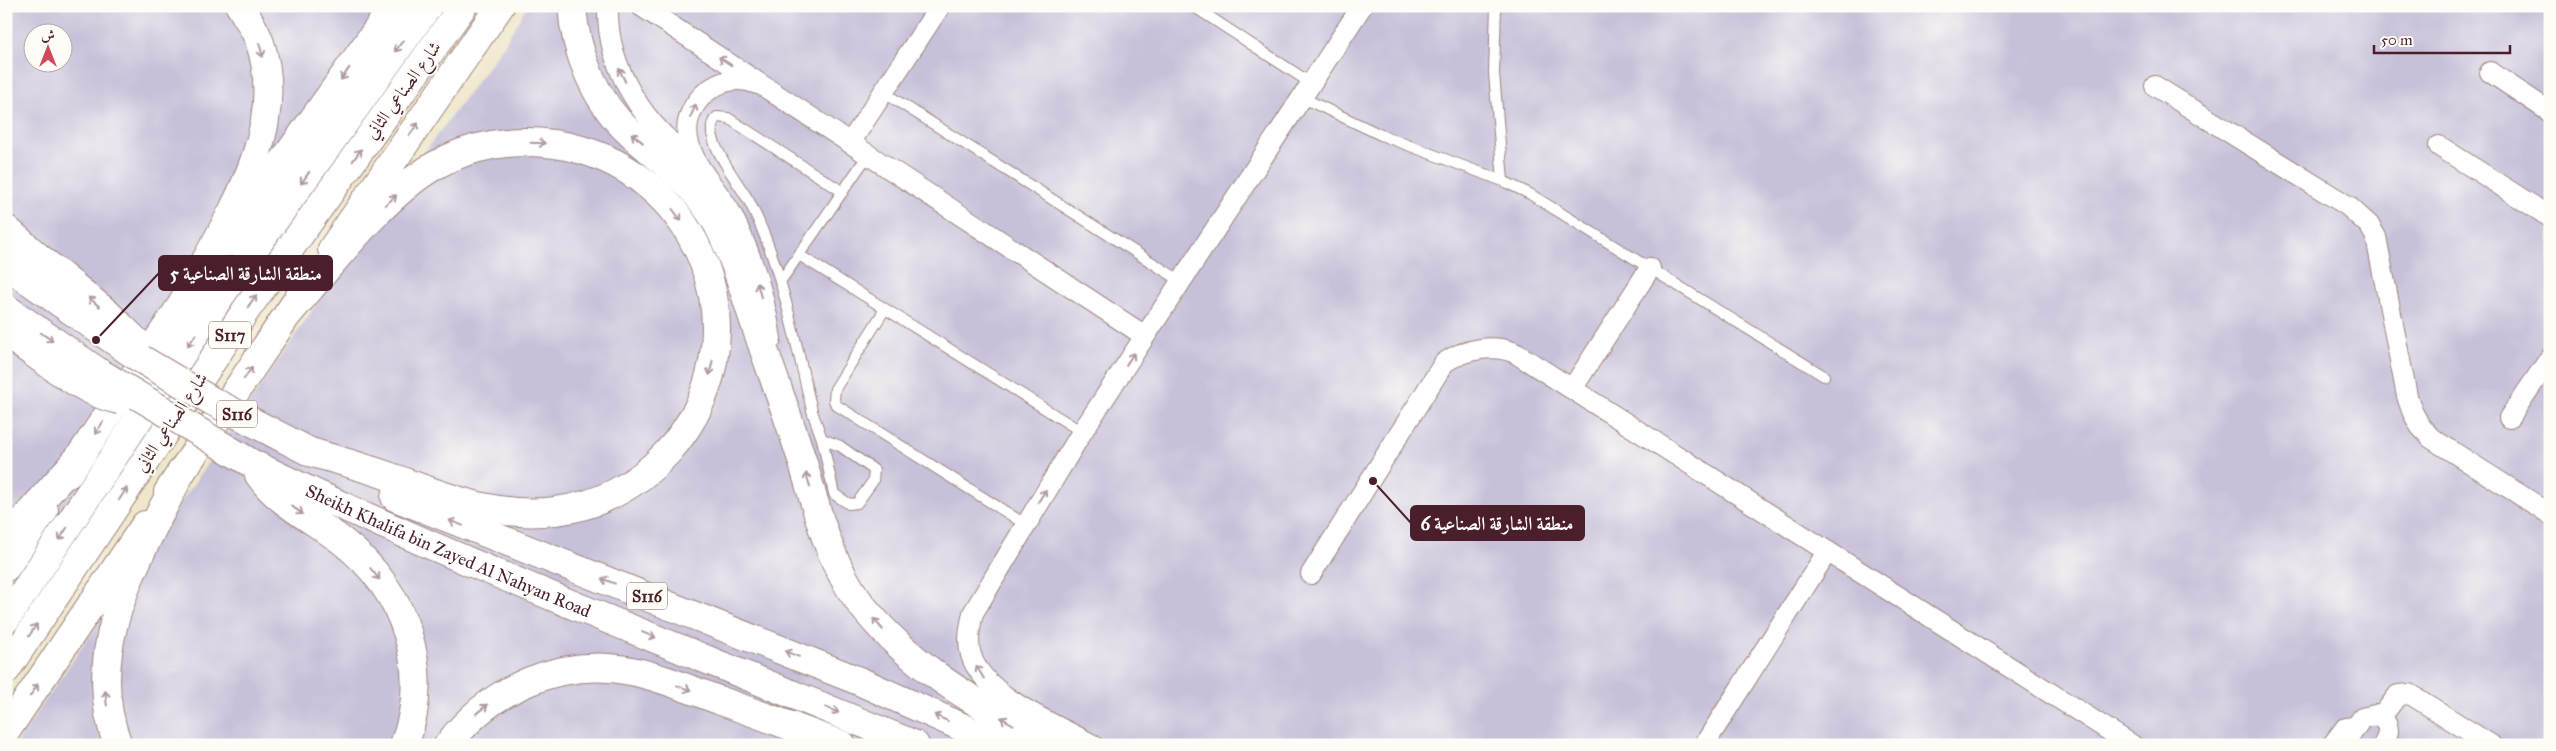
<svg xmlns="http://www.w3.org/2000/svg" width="2556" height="751" font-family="'IM FELL Great Primer',Amiri,serif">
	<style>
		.industrial { fill: #c7c0d9; fill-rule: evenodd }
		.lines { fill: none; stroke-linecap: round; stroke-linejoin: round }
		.service-casing { stroke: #9c837b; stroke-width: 12 }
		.minor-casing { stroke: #9c837b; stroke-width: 22 }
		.primary-casing { stroke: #9c837b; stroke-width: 30 }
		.trunk-casing { stroke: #9c837b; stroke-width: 30 }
		.service { stroke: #fff; stroke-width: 10 }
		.minor { stroke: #fff; stroke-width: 20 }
		.primary { stroke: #fff; stroke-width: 28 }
		.trunk { stroke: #fff; stroke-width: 28 }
		.trunk-bridge-casing { stroke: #9c837b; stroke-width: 30; stroke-linecap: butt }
		.trunk-bridge { stroke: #fff; stroke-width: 28 }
		.oneway { stroke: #ae9aa0 }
		.labels { text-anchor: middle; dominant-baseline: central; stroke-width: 4; stroke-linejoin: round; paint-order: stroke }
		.shield { fill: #fdfcf7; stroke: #806168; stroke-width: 1 }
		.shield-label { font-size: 16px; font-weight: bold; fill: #4a1f2b }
		.street-label { font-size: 18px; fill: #4a1f2b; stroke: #fdfcf7 }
		.leader { fill: none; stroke: #4a1f2b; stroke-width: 2 }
		.callout-dot { fill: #4a1f2b; stroke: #fdfcf7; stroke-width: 2 }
		.callout { fill: #4a1f2b; stroke: #4a1f2b; stroke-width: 2 }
		.callout-label { font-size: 19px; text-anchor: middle; font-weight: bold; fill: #fff }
	</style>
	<rect width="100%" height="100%" fill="#fdfcf7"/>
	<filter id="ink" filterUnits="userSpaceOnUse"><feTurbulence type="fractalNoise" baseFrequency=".02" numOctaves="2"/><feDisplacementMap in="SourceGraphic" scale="10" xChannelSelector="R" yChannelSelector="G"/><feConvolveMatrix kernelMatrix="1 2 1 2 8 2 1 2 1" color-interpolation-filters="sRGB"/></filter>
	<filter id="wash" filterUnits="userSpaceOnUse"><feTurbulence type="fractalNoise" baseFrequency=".0096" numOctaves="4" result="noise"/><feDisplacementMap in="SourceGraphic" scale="20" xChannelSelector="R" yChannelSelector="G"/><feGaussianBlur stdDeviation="1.12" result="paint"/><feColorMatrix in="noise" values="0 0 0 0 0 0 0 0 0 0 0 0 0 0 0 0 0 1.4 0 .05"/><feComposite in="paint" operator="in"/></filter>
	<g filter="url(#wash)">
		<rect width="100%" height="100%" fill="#efe7cb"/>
		<path class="industrial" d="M6,6H401L6,617ZM32,32H62V62H32Z
			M527,6H2550V745H15L376,217L502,48Z"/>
	</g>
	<g filter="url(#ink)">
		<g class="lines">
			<defs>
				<path id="service" d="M1193,6L1312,84
					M1496,6L1494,73L1503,181
					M883,92L1181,281
					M1303,98L1381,135L1503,181L1530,194L1824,376
					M799,255L1082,432
					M780,282L868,155
					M885,309L835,389L834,400L836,405L1025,524
					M822,439L813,414C795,343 783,268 750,203C740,184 697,133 717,117L728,118L843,192
					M822,439L840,446L874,470L873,481L857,503L849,504L834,494Z
					M2326,745L2342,724L2352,722L2357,724"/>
				<path id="minor" d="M608,6C606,70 646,128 697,163
					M641,6L1145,336
					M2490,72L2550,112
					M757,84C722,68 681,102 688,139C693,167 719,190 732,215C751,253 765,297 771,339
					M2155,86L2348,206L2369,225L2376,237L2407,396L2412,411L2420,426L2431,438L2550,514
					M850,143L940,6
					M2439,146L2550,217
					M1572,389L1650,268
					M2509,418L2550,358
					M1311,574L1444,363C1463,349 1496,343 1517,354L2132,745
					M2381,717L2398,695L2410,694L2491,745
					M1093,745C1057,725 983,696 971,655C967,641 970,627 973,613L1082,432L1362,6
					M1704,745L1827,552
					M2344,745L2362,718L2375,715C2390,721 2391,732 2383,745"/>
				<path id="primary" d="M225,243L394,6
					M332,249L500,6
					M68,474L197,282
					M168,492L302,293
					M6,567L44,510
					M6,619L221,295L428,6
					M6,670L246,310L463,6
					M6,731L145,525"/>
				<g id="trunk">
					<path d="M572,6C575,52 595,101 630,133C664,163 695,184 718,225C734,256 744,291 755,324C771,371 788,416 803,463C817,511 829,562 860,603C910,668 980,705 1050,745"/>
					<path d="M6,229L37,256"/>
					<path d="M6,264L25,278"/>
					<path d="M184,300C224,224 290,133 260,43C256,30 247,18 240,6"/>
					<path d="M288,314C331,266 380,198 434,166C470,145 514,138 554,144C702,165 769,341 667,453C636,486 599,506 555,511C497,519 444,496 391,477C364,467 337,460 310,452"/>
					<path id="s1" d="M251,463C468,568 693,652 915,745"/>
					<path d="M259,475C279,504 315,520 342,541C405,590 433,670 404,745"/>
					<path d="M395,497L859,681L1002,745"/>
					<path d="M6,540L82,454"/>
					<path d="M118,745C80,648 140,556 181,472"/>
					<path d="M448,745C490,688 561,657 631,671C662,677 691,690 721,701C761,715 801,730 842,745"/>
				</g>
			</defs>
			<use href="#service" class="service-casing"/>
			<use href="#minor" class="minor-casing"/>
			<use href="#primary" class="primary-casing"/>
			<use href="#trunk" class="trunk-casing"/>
			<use href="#service" class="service"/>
			<use href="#minor" class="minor"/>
			<use href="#primary" class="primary"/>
			<use href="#trunk" class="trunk"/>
			<defs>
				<path id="trunk-bridge" d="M37,256L107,313L136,341
					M25,278L136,356L212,401L310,452
					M7,309L100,373L251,463
					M6,334C39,355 81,393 119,400"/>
			</defs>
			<use href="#trunk-bridge" class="trunk-bridge-casing"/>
			<use href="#trunk-bridge" class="trunk-bridge"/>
		</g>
		<defs><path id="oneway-shaft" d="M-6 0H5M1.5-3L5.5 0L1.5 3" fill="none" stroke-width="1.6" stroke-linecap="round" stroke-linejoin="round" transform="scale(1.25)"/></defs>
		<g class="oneway">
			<use href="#oneway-shaft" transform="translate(399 46) rotate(126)"/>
			<use href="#oneway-shaft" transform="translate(261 50) rotate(76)"/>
			<use href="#oneway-shaft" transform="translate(725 61) rotate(-147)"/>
			<use href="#oneway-shaft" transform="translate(345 74) rotate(125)"/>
			<use href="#oneway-shaft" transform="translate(622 75) rotate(-116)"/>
			<use href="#oneway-shaft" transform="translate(693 111) rotate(-66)"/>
			<use href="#oneway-shaft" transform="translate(414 129) rotate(-55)"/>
			<use href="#oneway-shaft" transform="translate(637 138) rotate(-142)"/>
			<use href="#oneway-shaft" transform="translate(538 143) rotate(2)"/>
			<use href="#oneway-shaft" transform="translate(357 155) rotate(-55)"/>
			<use href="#oneway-shaft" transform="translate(305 178) rotate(125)"/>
			<use href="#oneway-shaft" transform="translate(391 200) rotate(-43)"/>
			<use href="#oneway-shaft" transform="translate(677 215) rotate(53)"/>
			<use href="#oneway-shaft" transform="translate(759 290) rotate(-105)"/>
			<use href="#oneway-shaft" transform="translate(252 301) rotate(-55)"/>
			<use href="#oneway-shaft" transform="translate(94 302) rotate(-140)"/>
			<use href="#oneway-shaft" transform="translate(47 337) rotate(35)"/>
			<use href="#oneway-shaft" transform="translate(192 340) rotate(124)"/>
			<use href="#oneway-shaft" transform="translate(1130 359) rotate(-57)"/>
			<use href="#oneway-shaft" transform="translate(711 368) rotate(102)"/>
			<use href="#oneway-shaft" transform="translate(248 373) rotate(-56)"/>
			<use href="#oneway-shaft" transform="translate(99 428) rotate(124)"/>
			<use href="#oneway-shaft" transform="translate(808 480) rotate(-107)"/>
			<use href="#oneway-shaft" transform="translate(123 494) rotate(-57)"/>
			<use href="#oneway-shaft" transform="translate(1042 496) rotate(-58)"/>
			<use href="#oneway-shaft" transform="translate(297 510) rotate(36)"/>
			<use href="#oneway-shaft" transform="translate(456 523) rotate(-159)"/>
			<use href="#oneway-shaft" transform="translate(63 534) rotate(123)"/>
			<use href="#oneway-shaft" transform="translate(375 574) rotate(51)"/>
			<use href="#oneway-shaft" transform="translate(608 581) rotate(-159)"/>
			<use href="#oneway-shaft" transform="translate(878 624) rotate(-130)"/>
			<use href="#oneway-shaft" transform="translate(33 630) rotate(-57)"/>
			<use href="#oneway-shaft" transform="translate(649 635) rotate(22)"/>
			<use href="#oneway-shaft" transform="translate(792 654) rotate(-158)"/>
			<use href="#oneway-shaft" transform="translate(980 672) rotate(-121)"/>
			<use href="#oneway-shaft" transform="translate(684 688) rotate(20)"/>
			<use href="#oneway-shaft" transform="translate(34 690) rotate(-56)"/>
			<use href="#oneway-shaft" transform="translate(106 698) rotate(-96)"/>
			<use href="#oneway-shaft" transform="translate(482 709) rotate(-38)"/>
			<use href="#oneway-shaft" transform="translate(832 710) rotate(22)"/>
			<use href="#oneway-shaft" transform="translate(941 718) rotate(-155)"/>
			<use href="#oneway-shaft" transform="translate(1007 721) rotate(-150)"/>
		</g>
	</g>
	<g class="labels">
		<g class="shield">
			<rect x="209" y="321.5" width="42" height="27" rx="4"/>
			<rect x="217" y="400.5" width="40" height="27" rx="4"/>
			<rect x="627" y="582.5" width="40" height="27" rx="4"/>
		</g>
		<g class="shield-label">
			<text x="230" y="335">S117</text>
			<text x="237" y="414">S116</text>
			<text x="647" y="596">S116</text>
		</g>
		<g class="street-label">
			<text transform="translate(403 90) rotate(-54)">شارع الصناعي الثاني</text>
			<text transform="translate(171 422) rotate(-56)">شارع الصناعي الثاني</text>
			<text stroke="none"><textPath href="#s1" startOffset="216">Sheikh Khalifa bin Zayed Al Nahyan Road</textPath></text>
		</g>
	</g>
	<path class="leader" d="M96 340L159 273M1373 481L1411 523"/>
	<g class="callout-dot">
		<circle cx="96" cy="340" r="5"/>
		<circle cx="1373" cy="481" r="5"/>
	</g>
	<g class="callout">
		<rect x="159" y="256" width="173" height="34" rx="5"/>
		<rect x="1411" y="506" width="173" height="34" rx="5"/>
	</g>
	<g class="callout-label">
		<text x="246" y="280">منطقة الشارقة الصناعية 5</text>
		<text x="1497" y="530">منطقة الشارقة الصناعية 6</text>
	</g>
	<rect width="2556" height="751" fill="none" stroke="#fdfcf7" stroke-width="25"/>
	<g transform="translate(48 48)"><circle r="24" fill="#fdfcf7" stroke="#b5a4a5"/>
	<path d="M0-4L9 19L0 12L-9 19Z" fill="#d1495b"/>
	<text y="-8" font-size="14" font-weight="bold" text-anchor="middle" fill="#4a1f2b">ش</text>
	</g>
	<path d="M2374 45v8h136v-8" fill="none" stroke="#4a1f2b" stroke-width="2.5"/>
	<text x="2381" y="45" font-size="15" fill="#4a1f2b" stroke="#fdfcf7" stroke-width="4" paint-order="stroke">50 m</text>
</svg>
